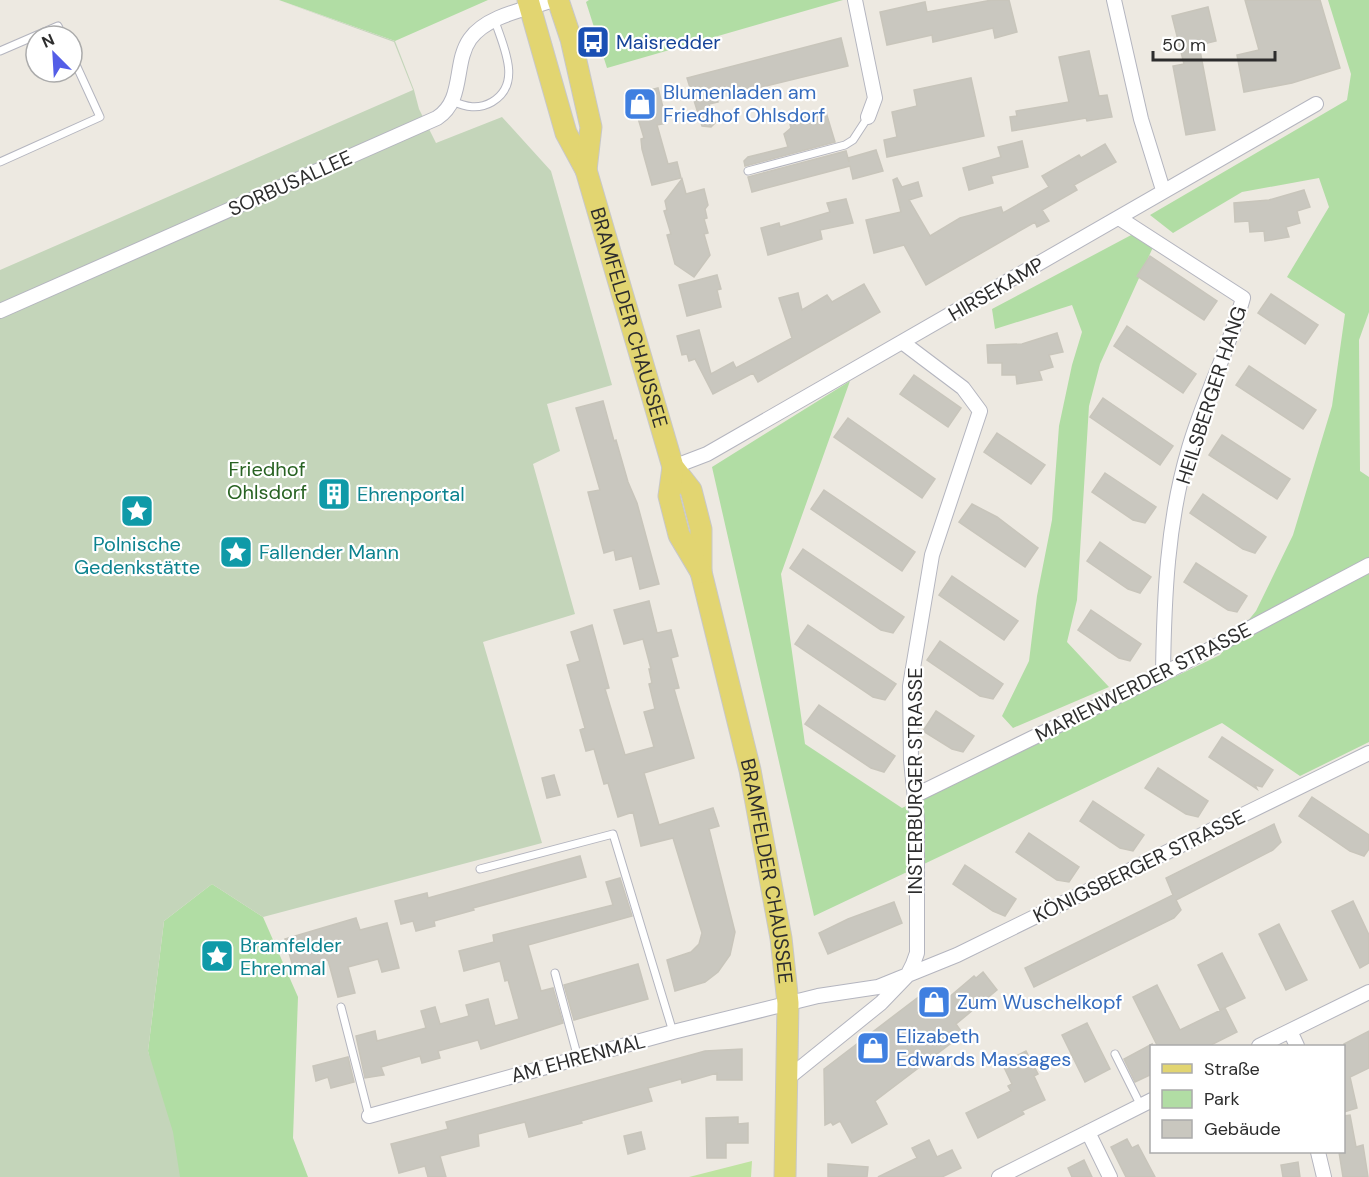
<svg xmlns="http://www.w3.org/2000/svg" width="1369" height="1177" font-family="'DM Sans',sans-serif">
	<style>
		.green { fill: #b1dda4 }
		.cemetery { fill: #c4d5ba }
		.pitch { fill: #bfe3a1 }
		.building { fill: #c9c7bf; stroke: #c8c5bb; stroke-width: 1.5 }
		.lines { fill: none; stroke-linecap: round; stroke-linejoin: round }
		.service-casing { stroke: #b4b5bf; stroke-width: 9 }
		.minor-casing { stroke: #b4b5bf; stroke-width: 16 }
		.primary-casing { stroke: #c8c8c8; stroke-width: 23 }
		.service { stroke: #fff; stroke-width: 7 }
		.minor { stroke: #fff; stroke-width: 14 }
		.primary { stroke: #e2d571; stroke-width: 21 }
		.labels { text-anchor: middle; dominant-baseline: central; stroke-width: 4.5; stroke-linejoin: round; paint-order: stroke }
		.transit-label { font-size: 20px; fill: #164399; stroke: #fff; text-anchor: start }
		.shop-label { font-size: 20px; fill: #366cbe; stroke: #fff; text-anchor: start }
		.street-label { font-size: 20px; fill: #2d2d2d; stroke: #fff }
		.park-label { font-size: 20px; fill: #296323; stroke: #fff }
		.culture-label { font-size: 20px; fill: #0d838f; stroke: #fff; text-anchor: start }
	</style>
	<rect width="100%" height="100%" fill="#ede9e1"/>
	<path class="green" d="M279,0H488L395,41Z
		M589,0H843L607,68L586,2Z
		M1328,0H1369V312L1359,340L1360,471L1369,477V742L1300,776L1222,723L814,916L712,467L850,381L781,574L805,744L902,808L1220,655L1256,611L1293,535L1332,406L1345,314L1287,277L1329,207L1319,178L1242,192L1173,233L1150,215L1347,100L1351,74Z
		M1135,233L1154,245L1100,364L1089,406L1077,600L1067,642L1109,687L1013,728L1002,716L1029,661L1037,596L1052,520L1059,426L1072,365L1082,332L1072,305L995,329L992,309Z
		M212,884L263,917L298,997L293,1138L308,1177H175L148,1051L164,921Z"/>
	<path class="cemetery" d="M278,0L395,41L414,90L419,109L436,143L502,117L551,171L612,385L547,404L560,451L533,464L575,614L483,642L542,843L263,917L212,884L164,921L148,1051L173,1132L180,1177H0V270L413,90L394,42Z"/>
	<path class="pitch" d="M752,1161L751,1177H689Z"/>
	<path class="building" d="M992,0H1009L1017,32L995,38L993,28L933,42L932,35L887,45L880,12L925,2L927,12Z
		M1245,0H1320L1340,68L1292,83L1244,92L1237,55L1259,50Z
		M1208,7L1216,41L1199,45L1215,130L1186,135L1173,66L1184,64L1172,16Z
		M841,38L848,66L717,98L718,102L709,104L715,123L711,127L702,126L687,78Z
		M1089,51L1099,96L1107,95L1112,117L1087,121L1086,118L1012,131L1010,117L1017,116L1016,111L1069,102L1059,57Z
		M971,78L984,136L887,157L884,140L897,137L892,112L917,106L914,90Z
		M658,88L667,123L657,125L668,164L677,162L681,178L652,185L642,149L641,139L644,138L631,95Z
		M825,109L835,142L745,166L744,161L748,157L788,147L784,134L791,128L790,124L800,121L799,118Z
		M1022,141L1028,167L991,176L993,183L969,190L963,168L1001,157L998,147Z
		M1105,144L1116,162L1074,185L1077,190L1042,210L1049,221L1037,227L1035,222L926,285L904,245L874,253L866,220L901,212L893,180L897,178L902,187L918,182L922,196L909,200L930,236L960,218L1001,207L1003,213L1049,187L1042,176L1079,155L1081,158Z
		M876,150L883,171L853,179L850,166L752,192L748,177L846,151L849,162L848,158Z
		M682,179L686,194L704,189L708,205L705,209L707,218L704,219L708,233L704,234L710,255L694,277L675,264L667,235L671,234L664,211L667,210L665,201Z
		M1304,190L1310,207L1297,211L1300,223L1286,227L1289,237L1265,241L1264,231L1250,232L1249,221L1235,222L1234,203L1269,200Z
		M846,199L853,223L820,230L822,239L768,255L761,228L779,223L780,227L830,212L827,203Z
		M1150,256L1217,301L1204,320L1137,276Z
		M717,275L721,289L717,290L721,307L687,316L679,285Z
		M864,284L880,312L758,382L753,373L713,394L695,359L689,361L687,354L682,355L677,336L699,330L711,374L733,362L736,368L792,338L779,298L798,293L802,310L827,295L832,302Z
		M1271,294L1318,325L1305,344L1258,313Z
		M1127,326L1196,374L1183,393L1114,346Z
		M1057,333L1063,352L1049,355L1053,367L1039,371L1042,380L1017,384L1016,375H1002V363H988L987,345L1022,344Z
		M1249,366L1316,410L1303,429L1236,385Z
		M914,375L961,408L948,427L900,394Z
		M1103,398L1173,446L1160,465L1090,417Z
		M603,401L614,441L616,440L628,482L637,503L659,584L640,589L632,556L616,560L614,550L604,553L588,492L600,490L576,408Z
		M848,418L935,479L922,498L834,437Z
		M997,433L1045,465L1031,484L984,452Z
		M1222,435L1290,479L1277,499L1209,455Z
		M1105,473L1156,507L1145,523L1133,520L1092,492Z
		M824,490L915,552L902,571L811,509Z
		M1203,494L1266,537L1255,553L1243,549L1190,513Z
		M972,504L997,517L1038,548L1025,567L959,522Z
		M1100,542L1151,577L1140,593L1128,589L1087,561Z
		M803,549L904,617L893,633L881,630L790,568Z
		M1196,563L1247,596L1237,612L1228,610L1184,582Z
		M952,576L1018,621L1004,640L939,595Z
		M649,601L657,633L671,630L678,656L671,658L679,688L674,689L694,758L644,773L659,825L713,808L719,826L709,829L735,932L730,955L718,972L705,982L675,991L667,960L691,952L699,944L702,933L673,838L641,846L633,812L618,817L608,783L604,784L594,749L586,751L580,730L585,728L567,665L580,661L571,632L592,625L609,688L605,689L625,755L654,747L644,712L655,709L649,684L652,683L649,669H651L643,639L624,644L614,610Z
		M1091,610L1141,644L1130,661L1119,658L1078,630Z
		M808,625L896,684L885,700L873,697L795,644Z
		M940,641L1003,684L993,699L980,696L927,660Z
		M819,705L895,756L884,772L871,768L805,724Z
		M936,711L974,736L963,752L952,749L923,731Z
		M1222,737L1273,770L1262,787L1255,785L1257,789L1209,757Z
		M1158,768L1208,801L1198,817L1186,814L1145,788Z
		M554,775L560,795L547,798L542,778Z
		M1312,797L1369,835V849L1364,856L1350,851L1299,816Z
		M1093,801L1144,835L1133,851L1120,848L1080,821Z
		M1274,824L1281,842L1273,850L1176,900L1181,910L1174,918L1034,987L1025,968L1173,895L1166,878Z
		M1029,833L1079,867L1069,882L1057,880L1016,852Z
		M580,856L586,877L473,908L474,910L434,921L435,926L416,931L413,921L401,924L395,901L427,893L428,898Z
		M965,865L1016,899L1005,916L993,911L953,884Z
		M620,878L632,916L528,945L541,991L553,988L563,1023L481,1049L478,1040L438,1051L440,1058L422,1063L420,1056L381,1067L384,1075L365,1078L356,1036L375,1031L377,1041L426,1028L421,1011L435,1007L440,1024L469,1016L466,1005L488,999L495,1026L519,1019L508,980L505,981L500,961L464,971L459,951L494,942L493,935L613,905L606,882Z
		M1353,901L1369,935V963L1360,968L1332,911Z
		M894,902L902,923L828,954L819,933L848,919Z
		M356,918L360,930L387,923L399,968L382,972L378,959L348,967L355,993L338,997L328,960L294,970L285,939Z
		M1279,924L1307,980L1286,990L1259,934Z
		M1222,953L1245,998L1220,1010L1198,965Z
		M638,964L648,999L574,1020L564,985Z
		M983,972L997,990L956,1024L963,1034L875,1101L887,1124L852,1143L840,1121L833,1125L831,1122L825,1125L824,1069L929,989L941,1004L974,976L976,978Z
		M1157,985L1180,1030L1225,1008L1237,1032L1207,1047H1158L1133,997Z
		M1087,1023L1110,1069L1085,1082L1062,1035Z
		M1369,1031V1068L1350,1077L1357,1108L1344,1112V1044Z
		M1152,1044V1074L1135,1082L1124,1059Z
		M742,1049V1080H717V1073L682,1083L681,1079L648,1088L652,1101L581,1121L582,1123L529,1137L525,1122L478,1134L479,1146L440,1156L446,1177H428L425,1166L399,1173L391,1144L448,1129L446,1122L705,1051Z
		M1026,1051L1038,1074L1034,1076L1045,1100L1022,1111L1024,1114L978,1138L966,1113L1011,1091L1008,1086L1012,1084L1002,1063Z
		M348,1057L354,1082L331,1088L328,1077L316,1081L313,1066Z
		M1350,1115L1356,1147L1363,1145L1368,1177H1343L1339,1152H1344V1116Z
		M738,1117V1124L748,1123V1143H726V1158H707L706,1118Z
		M641,1132L645,1149L628,1154L624,1136Z
		M1127,1139L1132,1148L1138,1145L1155,1177H1126L1111,1147Z
		M929,1140L937,1157L952,1150L961,1168L942,1177H878L917,1158L912,1148Z
		M1084,1160L1092,1177H1072L1068,1168Z
		M1298,1162L1300,1177H1283L1281,1165Z
		M828,1164L868,1167L867,1177H828Z"/>
	<g class="lines">
		<defs>
			<path id="service" d="M0,51L58,26L63,36
				M452,101C466,107 478,110 492,102C523,84 503,46 495,21
				M0,162L100,117L72,56
				M748,171L845,145L853,140L868,117
				M480,869L613,834L673,1032
				M555,973L578,1058
				M341,1007L369,1116
				M1115,1054L1141,1106"/>
			<path id="minor" d="M855,0L875,98L868,117
				M1114,0L1141,119L1163,190
				M1119,218L1243,298C1229,349 1204,397 1189,448C1167,522 1164,598 1163,674
				M0,311L437,118C465,100 453,63 470,39C487,15 528,9 554,0
				M673,467L707,454L1316,104
				M916,795L1163,674L1369,565
				M1290,1031L1297,1046
				M1259,1046L1369,992
				M788,1078L881,1003L907,976L913,964L917,953V819L911,760L910,686L932,555L980,411L963,388L902,342
				M369,1116L673,1032L818,996L878,987L957,955L1369,753
				M1088,1132L1110,1177
				M1318,1152L1324,1177
				M999,1177L1152,1100"/>
			<g id="primary">
				<path id="s1" d="M528,0L566,133L586,170L673,467L691,490L701,529V572L750,770L781,938L788,1003L785,1177"/>
				<path d="M558,0L571,39L591,127L586,170"/>
				<path d="M673,467L669,496L679,535L701,572"/>
			</g>
		</defs>
		<use href="#service" class="service-casing"/>
		<use href="#minor" class="minor-casing"/>
		<use href="#primary" class="primary-casing"/>
		<use href="#service" class="service"/>
		<use href="#minor" class="minor"/>
		<use href="#primary" class="primary"/>
	</g>
	<defs>
		<symbol id="bus-square" viewBox="-11 -11 22 22"><rect x="-9" y="-9" width="18" height="18" rx="4" fill="#1a4fb4" stroke="#fff"/><path d="M-5-6H5V4H4V6H2V4H-2V6H-4V4H-5ZM-3.5-4V0h7V-4ZM-3.5 1.2v1.5H-2V1.2ZM2 1.2v1.5H3.5V1.2Z" fill="#fff"/></symbol>
		<symbol id="shop-square" viewBox="-11 -11 22 22"><rect x="-9" y="-9" width="18" height="18" rx="4" fill="#3f7fe0" stroke="#fff"/><path d="M-5-2.5h2.3a2.7 3.5 0 0 1 5.4 0H5L5.5 6h-11ZM-1.5-2.5h3a1.5 2.3 0 0 0-3 0Z" fill="#fff"/></symbol>
		<symbol id="building-square" viewBox="-11 -11 22 22"><rect x="-9" y="-9" width="18" height="18" rx="4" fill="#0f9aa8" stroke="#fff"/><path d="M-4-6H4V6H1V3H-1V6H-4ZM-2.5-4.3h1.7v1.8h-1.7ZM.8-4.3h1.7v1.8H.8ZM-2.5-1h1.7V.8h-1.7ZM.8-1h1.7V.8H.8Z" fill="#fff"/></symbol>
		<symbol id="sight-square" viewBox="-11 -11 22 22"><rect x="-9" y="-9" width="18" height="18" rx="4" fill="#0f9aa8" stroke="#fff"/><path d="M0-6L1.8-2.2L6-1.7L2.9 1.2L3.7 5.4L0 3.3L-3.7 5.4L-2.9 1.2L-6-1.7L-1.8-2.2Z" fill="#fff"/></symbol>
	</defs>
	<g fill-rule="evenodd">
		<use href="#bus-square" x="574" y="23" width="38" height="38"/>
		<use href="#shop-square" x="621" y="85" width="38" height="38"/>
		<use href="#building-square" x="315" y="475" width="38" height="38"/>
		<use href="#sight-square" x="118" y="492" width="38" height="38"/>
		<use href="#sight-square" x="217" y="533" width="38" height="38"/>
		<use href="#sight-square" x="198" y="937" width="38" height="38"/>
		<use href="#shop-square" x="915" y="983" width="38" height="38"/>
		<use href="#shop-square" x="854" y="1029" width="38" height="38"/>
	</g>
	<g class="labels">
		<g class="transit-label">
			<text x="616" y="42">Maisredder</text>
		</g>
		<g class="shop-label">
			<text x="663" y="92">Blumenladen am<tspan x="663" dy="23">Friedhof Ohlsdorf</tspan></text>
			<text x="957" y="1002">Zum Wuschelkopf</text>
			<text x="896" y="1036">Elizabeth<tspan x="896" dy="23">Edwards Massages</tspan></text>
		</g>
		<g class="street-label">
			<text transform="translate(290 183) rotate(-24)">SORBUSALLEE</text>
			<text transform="translate(996 289) rotate(-30)">HIRSEKAMP</text>
			<text stroke="none"><textPath href="#s1" startOffset="334">BRAMFELDER CHAUSSEE</textPath></text>
			<text transform="translate(1211 395) rotate(-72)">HEILSBERGER HANG</text>
			<text transform="translate(1143 682) rotate(-27)">MARIENWERDER STRASSE</text>
			<text transform="translate(915 781) rotate(-90)">INSTERBURGER STRASSE</text>
			<text transform="translate(1139 866) rotate(-26)">KÖNIGSBERGER STRASSE</text>
			<text stroke="none"><textPath href="#s1" startOffset="909">BRAMFELDER CHAUSSEE</textPath></text>
			<text transform="translate(578 1058) rotate(-15)">AM EHRENMAL</text>
		</g>
		<g class="park-label">
			<text x="267" y="469">Friedhof<tspan x="267" dy="23">Ohlsdorf</tspan></text>
		</g>
		<g class="culture-label">
			<text x="357" y="494">Ehrenportal</text>
			<text x="137" y="544" text-anchor="middle">Polnische<tspan x="137" dy="23">Gedenkstätte</tspan></text>
			<text x="259" y="552">Fallender Mann</text>
			<text x="240" y="945">Bramfelder<tspan x="240" dy="23">Ehrenmal</tspan></text>
		</g>
	</g>
	<rect x="1150" y="1045" width="195" height="108" fill="#ffffff" stroke="#ababab" stroke-width="1.5"/>
	<rect x="1162" y="1064" width="30" height="9" fill="#e2d571" stroke="#ababab" stroke-width="1.5"/>
	<text x="1204" y="1075" font-size="18" fill="#2d2d2d">Straße</text>
	<rect x="1162" y="1090" width="30" height="18" fill="#b1dda4" stroke="#ababab" stroke-width="1.5"/>
	<text x="1204" y="1105" font-size="18" fill="#2d2d2d">Park</text>
	<rect x="1162" y="1120" width="30" height="18" fill="#c9c7bf" stroke="#ababab" stroke-width="1.5"/>
	<text x="1204" y="1135" font-size="18" fill="#2d2d2d">Gebäude</text>
	<g transform="translate(54 54) rotate(336)"><circle r="28" fill="#ffffff" stroke="#ababab" stroke-width="1.5"/>
	<path d="M0-4.5L10 22L0 15L-10 22Z" fill="#545ee7"/>
	<text y="-9" font-size="16" font-weight="bold" text-anchor="middle" fill="#2d2d2d">N</text>
	</g>
	<path d="M1153 51v9h122v-9" fill="none" stroke="#2d2d2d" stroke-width="3"/>
	<text x="1162" y="51" font-size="18" fill="#2d2d2d" stroke="#ffffff" stroke-width="4.5" paint-order="stroke">50 m</text>
</svg>
